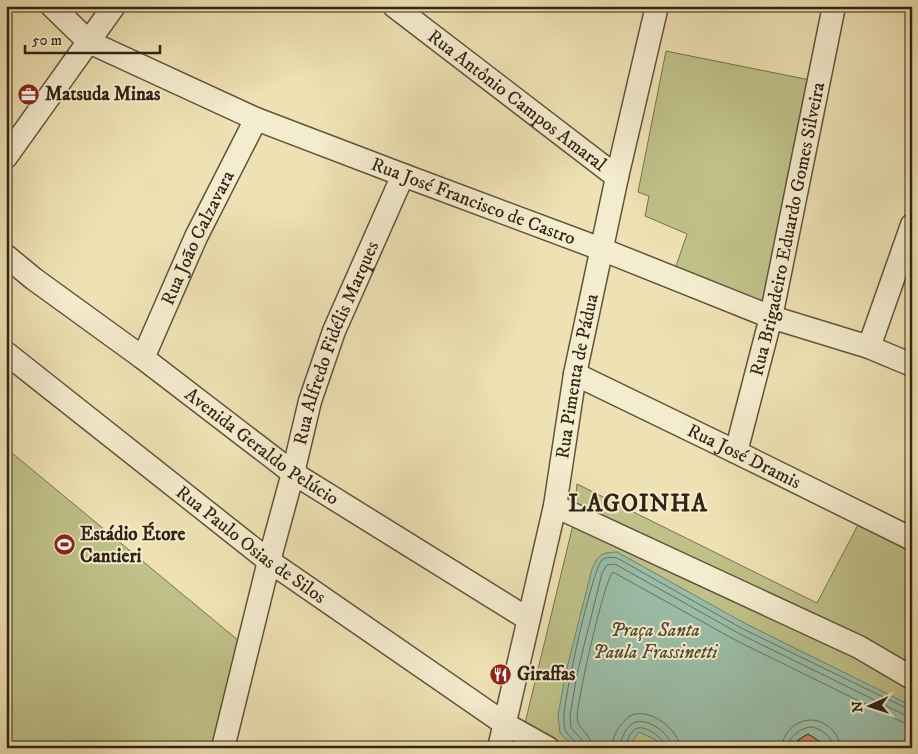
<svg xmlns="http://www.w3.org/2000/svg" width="918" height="754" font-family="'IM FELL DW Pica',serif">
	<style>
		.green { fill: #bfc188; stroke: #78724e }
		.water { fill: #9bbea8; stroke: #71806d }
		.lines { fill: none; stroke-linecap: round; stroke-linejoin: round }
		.shore { stroke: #66715e; stroke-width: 1 }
		.minor-casing { stroke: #60533c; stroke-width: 25 }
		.minor { stroke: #f4ecce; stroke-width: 22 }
		.shaded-wall { fill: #906045; stroke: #312414 }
		.building { fill: #ce8962; stroke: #312414 }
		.labels { text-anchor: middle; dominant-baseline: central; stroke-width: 4; stroke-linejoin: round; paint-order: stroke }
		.poi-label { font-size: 19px; font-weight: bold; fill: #312414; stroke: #f4ecce; text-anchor: start }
		.street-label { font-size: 19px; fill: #312414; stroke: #f4ecce }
		.park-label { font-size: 19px; font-style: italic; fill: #544b31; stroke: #f4ecce }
		.district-label { font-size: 24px; font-weight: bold; letter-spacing: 1px; fill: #312414; stroke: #f4ecce }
	</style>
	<rect width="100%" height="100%" fill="#eee1b3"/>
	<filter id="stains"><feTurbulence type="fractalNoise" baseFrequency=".004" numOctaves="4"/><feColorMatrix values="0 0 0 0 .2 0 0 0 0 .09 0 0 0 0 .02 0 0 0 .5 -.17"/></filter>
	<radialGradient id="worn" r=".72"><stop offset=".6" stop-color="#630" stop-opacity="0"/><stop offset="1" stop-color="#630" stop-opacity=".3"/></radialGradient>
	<path class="green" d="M666,51L810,80L769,305L675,269L687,234L645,216L649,196L638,192Z
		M6,448L239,641L212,748H6Z
		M577,484L817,603L859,523L912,549V748H519L572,529Z"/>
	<path class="water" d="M617,552L746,624L912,706V748H821V745L800,748H662L656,740L639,732L634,739L631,746V748H575L560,733L558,715L566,672L592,569C599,554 600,553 617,552Z"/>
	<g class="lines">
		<path class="shore" d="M578,748C577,739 567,737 565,729C564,726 564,721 564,718C563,701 592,570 602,560C605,557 612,557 617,558L743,629L908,709L912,710
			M584,748L582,740L571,728L570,716L577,674L602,573L607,565L615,564L740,634L905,715L912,716
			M592,748C591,732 578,731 577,718C577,701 604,580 613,572L737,641L902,722L912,724
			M612,748C612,740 615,732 620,726C624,721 627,717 632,715C650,708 679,729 680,748
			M620,748C620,739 627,724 636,722C649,718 672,735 672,748
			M626,748C626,742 631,729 638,728C647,726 665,739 666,748
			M782,748C782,733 796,720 811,720C825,720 840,733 840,748
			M789,748C789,744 789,743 790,740C793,734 804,727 811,727C817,727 828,734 831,740C833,743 832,744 832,748"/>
		<defs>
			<g id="minor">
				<path id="s1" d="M52,6L89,42L256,119L403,175L601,249L771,317L869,347L912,365"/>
				<path id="s2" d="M394,6L617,177"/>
				<path d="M6,157L114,6"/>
				<path id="s3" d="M6,256L34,279L143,358L293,473L528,619"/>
				<path d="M869,347L912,225"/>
				<path id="s4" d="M6,353L269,561L505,724L548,748"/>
				<path id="s5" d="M143,358L196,237L256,119"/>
				<path id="s6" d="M575,374L736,452L912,539"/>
				<path id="s7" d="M736,452L771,317L834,6"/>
				<path d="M555,506L859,647L912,678"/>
				<path id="s8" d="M223,748L269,561L293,473L310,401L334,331L403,175"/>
				<path id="s9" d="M499,748L555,506L575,374L617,177L657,6"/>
			</g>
		</defs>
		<use href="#minor" class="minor-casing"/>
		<use href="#minor" class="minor"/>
	</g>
	<path class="shaded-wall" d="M819,741L821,745V748H818Z"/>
	<path class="building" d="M808,734L819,741L818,748H797L798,740Z"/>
	<defs>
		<symbol id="office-disc" viewBox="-11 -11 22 22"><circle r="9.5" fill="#8f2418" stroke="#f4ecce"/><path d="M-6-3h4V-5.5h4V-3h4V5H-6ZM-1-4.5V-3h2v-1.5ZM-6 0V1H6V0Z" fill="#fff"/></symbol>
		<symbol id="stadium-disc" viewBox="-11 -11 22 22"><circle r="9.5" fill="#8f2418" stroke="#f4ecce"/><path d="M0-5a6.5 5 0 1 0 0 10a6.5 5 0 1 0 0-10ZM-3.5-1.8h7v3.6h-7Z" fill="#fff"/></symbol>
		<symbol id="restaurant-disc" viewBox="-11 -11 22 22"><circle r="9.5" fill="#8f2418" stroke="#f4ecce"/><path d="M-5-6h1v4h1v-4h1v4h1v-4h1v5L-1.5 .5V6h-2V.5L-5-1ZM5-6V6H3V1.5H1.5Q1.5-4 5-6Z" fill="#fff"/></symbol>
	</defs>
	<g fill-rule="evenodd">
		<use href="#office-disc" x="16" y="82" width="25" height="25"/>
		<use href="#stadium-disc" x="52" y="532" width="25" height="25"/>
		<use href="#restaurant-disc" x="488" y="662" width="25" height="25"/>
	</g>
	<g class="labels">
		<g class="poi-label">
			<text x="45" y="94">Matsuda Minas</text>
			<text x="80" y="534">Estádio Étore<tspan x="80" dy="22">Cantieri</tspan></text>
			<text x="517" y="674">Giraffas</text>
		</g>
		<g class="street-label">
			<text stroke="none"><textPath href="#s2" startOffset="155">Rua Antônio Campos Amaral</textPath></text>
			<text stroke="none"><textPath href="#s1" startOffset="468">Rua José Francisco de Castro</textPath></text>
			<text stroke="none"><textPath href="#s7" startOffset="229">Rua Brigadeiro Eduardo Gomes Silveira</textPath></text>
			<text stroke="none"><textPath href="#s5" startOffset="132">Rua João Calzavara</textPath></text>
			<text stroke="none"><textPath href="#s8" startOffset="421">Rua Alfredo Fidélis Marques</textPath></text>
			<text stroke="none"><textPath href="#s9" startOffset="380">Rua Pimenta de Pádua</textPath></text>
			<text stroke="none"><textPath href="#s3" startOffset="319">Avenida Geraldo Pelúcio</textPath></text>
			<text stroke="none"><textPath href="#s6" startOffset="188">Rua José Dramis</textPath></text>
			<text stroke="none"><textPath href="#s4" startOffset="311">Rua Paulo Osias de Silos</textPath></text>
		</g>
		<g class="park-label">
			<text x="655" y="630">Praça Santa<tspan x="655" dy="22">Paula Frassinetti</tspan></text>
		</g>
		<g class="district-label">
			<text x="638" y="504">LAGOINHA</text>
		</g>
	</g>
	<rect width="918" height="754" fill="none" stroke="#eee1b3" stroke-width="25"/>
	<rect x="8" y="8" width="903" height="739" fill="none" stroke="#312414" stroke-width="2.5"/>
	<rect x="12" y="12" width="893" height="729" fill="none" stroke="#312414"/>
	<g transform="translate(870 706) rotate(267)" stroke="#f4ecce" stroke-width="4" paint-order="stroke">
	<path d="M0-4L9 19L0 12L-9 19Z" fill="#312414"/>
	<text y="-8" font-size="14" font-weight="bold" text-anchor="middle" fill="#312414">N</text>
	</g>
	<path d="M25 45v8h135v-8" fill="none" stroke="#312414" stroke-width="2.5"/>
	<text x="32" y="45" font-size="15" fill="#312414" stroke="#f4ecce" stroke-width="4" paint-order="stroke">50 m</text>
	<rect width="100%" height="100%" filter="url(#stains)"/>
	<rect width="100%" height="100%" fill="url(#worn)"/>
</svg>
